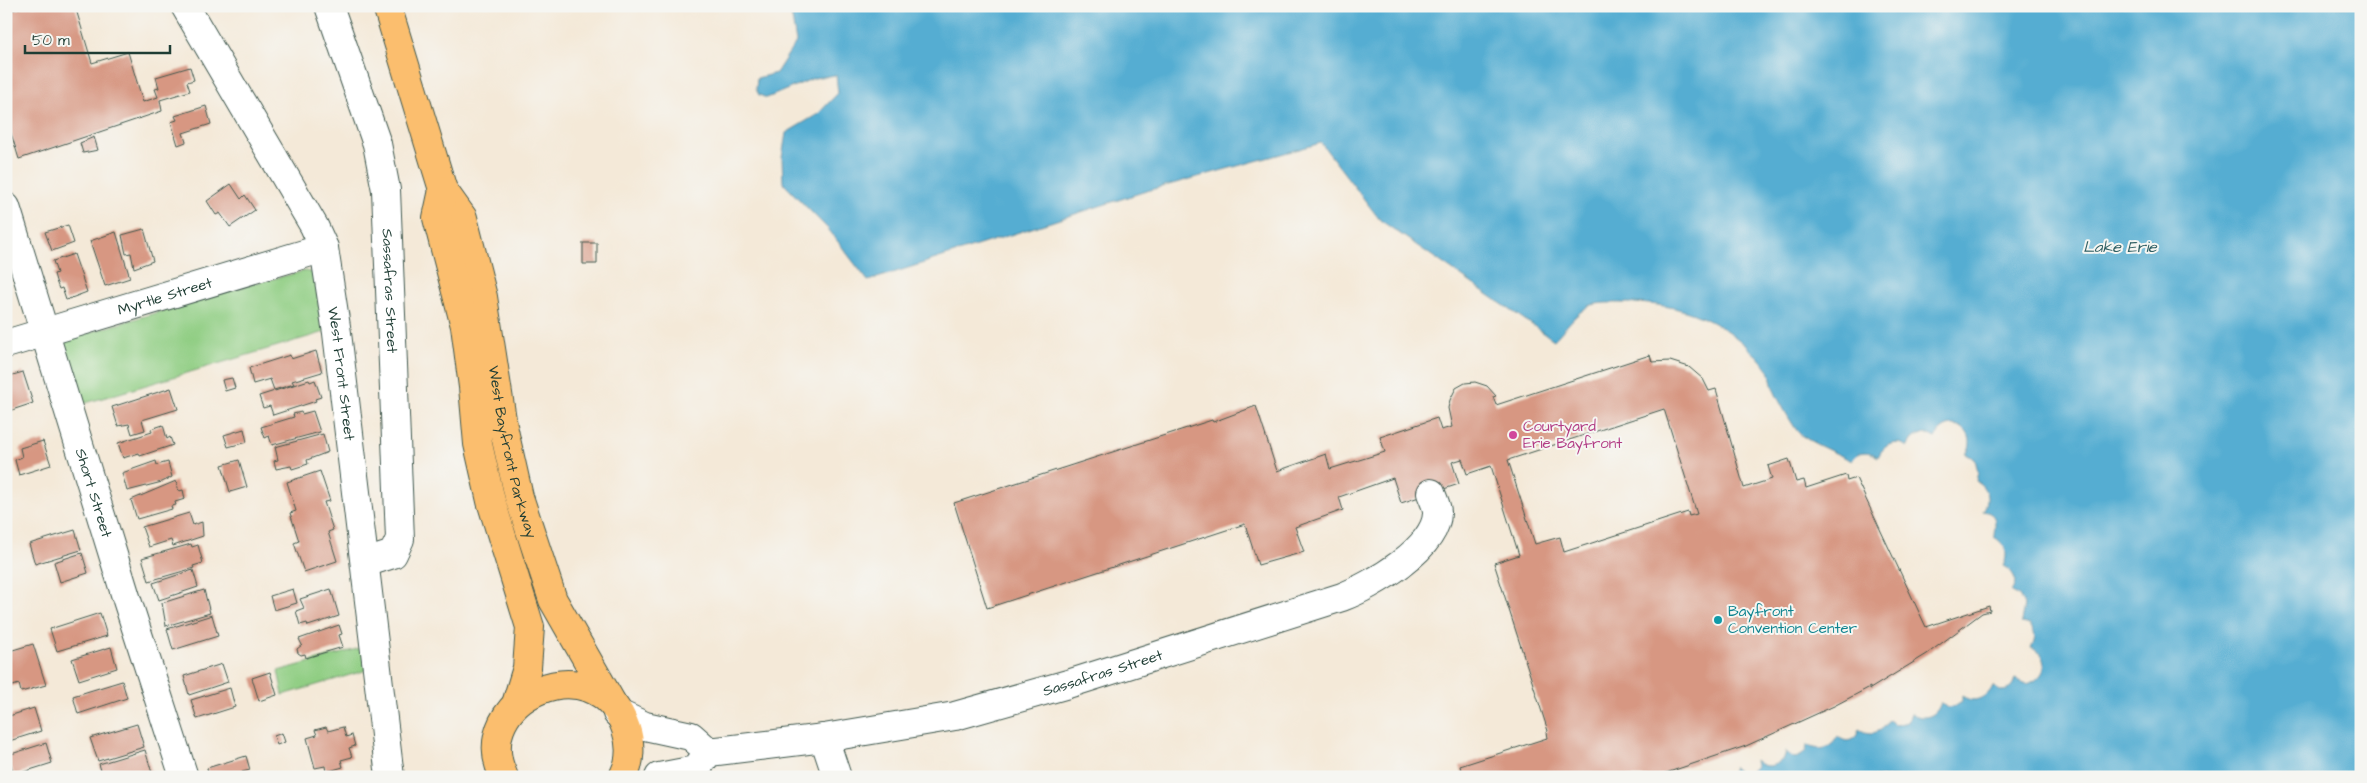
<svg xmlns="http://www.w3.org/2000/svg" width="2367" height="783" font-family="'Architects Daughter',sans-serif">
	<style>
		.green { fill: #90ce83; stroke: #58865c }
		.water { fill: #55add2; stroke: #3a7583 }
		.building { fill: #d79782; fill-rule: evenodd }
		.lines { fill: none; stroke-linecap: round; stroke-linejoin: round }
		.minor-casing { stroke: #3f574d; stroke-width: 30 }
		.highway-casing { stroke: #3f574d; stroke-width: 30 }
		.minor { stroke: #fff; stroke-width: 28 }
		.highway { stroke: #fbbe6e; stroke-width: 28 }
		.hotel-dot { fill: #d1479c; stroke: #f6f6f2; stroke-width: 2 }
		.culture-dot { fill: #0f9aa8; stroke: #f6f6f2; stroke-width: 2 }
		.labels { text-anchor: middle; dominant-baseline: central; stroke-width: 4; stroke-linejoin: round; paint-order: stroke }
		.street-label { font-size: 15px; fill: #1f3d34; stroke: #f6f6f2 }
		.hotel-label { font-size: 15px; fill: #b23c85; stroke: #f6f6f2; text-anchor: start }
		.culture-label { font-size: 15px; fill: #0d838f; stroke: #f6f6f2; text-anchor: start }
		.water-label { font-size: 16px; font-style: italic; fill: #2f5f63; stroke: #f6f6f2 }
	</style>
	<rect width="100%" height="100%" fill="#f6f6f2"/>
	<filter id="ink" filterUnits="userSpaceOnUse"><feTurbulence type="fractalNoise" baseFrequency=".02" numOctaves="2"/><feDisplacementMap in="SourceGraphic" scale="10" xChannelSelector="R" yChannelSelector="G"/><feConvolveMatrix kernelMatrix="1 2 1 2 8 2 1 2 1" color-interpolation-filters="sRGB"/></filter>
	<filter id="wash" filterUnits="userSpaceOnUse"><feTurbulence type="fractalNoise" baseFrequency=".0096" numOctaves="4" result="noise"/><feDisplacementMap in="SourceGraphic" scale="20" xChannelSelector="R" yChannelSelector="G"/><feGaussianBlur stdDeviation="1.12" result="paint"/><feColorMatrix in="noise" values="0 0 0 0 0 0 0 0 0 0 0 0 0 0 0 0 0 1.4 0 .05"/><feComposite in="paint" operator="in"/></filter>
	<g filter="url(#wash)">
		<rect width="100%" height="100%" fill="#f4e9d8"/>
		<path class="green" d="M305,271L314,273L325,332L79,405L62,344L64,340L259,282Z
			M364,647L367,670L283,695L278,671Z"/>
		<path class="water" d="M790,6H2361V777H1730L1734,767L1738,773H1749L1756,766L1755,760C1765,770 1776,766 1784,758L1786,752L1794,758C1801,757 1807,753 1807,745C1820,752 1831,749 1838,736C1846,745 1857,740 1859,729C1871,737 1883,732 1889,720L1895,725L1908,722L1911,713C1923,721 1937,717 1941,702L1947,708L1954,707L1962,702V696C1974,704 1987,699 1993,686L2000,691C2009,691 2013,688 2015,679L2027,684C2046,679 2053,655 2031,648C2035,640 2037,633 2030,625L2021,623L2024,605L2019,596L2011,592C2019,580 2014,572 2003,566C2009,554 2006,544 1994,537C1994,526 2000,514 1983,511C1990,500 1988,488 1976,481L1978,472L1975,459L1966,454C1981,433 1950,410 1935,438L1925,433C1916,436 1911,437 1908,447C1896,439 1884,444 1878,457C1869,450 1858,450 1852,461C1841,455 1806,441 1799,433C1794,428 1774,393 1773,387C1770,380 1772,373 1766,366C1727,321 1682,302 1623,303C1612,303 1599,302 1589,306C1576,313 1564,330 1554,340L1380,220L1321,143L1143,192L868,281L829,230L783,183L782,158L786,133L818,114L838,93L836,75L814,78L767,98L759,95L756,89L757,78L776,73L796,42Z"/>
		<g id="blocks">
			<path class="building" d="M26,6H75L92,63L128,52L143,102L158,97L155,89L159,88L156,77L190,67L194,80L187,82L190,91L160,100L162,111L19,159L6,117V12Z
				M206,106L211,124L183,133L186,142L178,145L171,122L177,120L175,116Z
				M94,137L98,150L83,153L80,143Z
				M231,184L241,199L245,195L255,210L230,227L220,213L216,215L207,201Z
				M68,225L74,243L52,251L45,232Z
				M144,229L153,261L134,268L131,253L126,254L122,235Z
				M116,232L130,278L105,286L90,241Z
				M583,243H597V264H583Z
				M74,254L87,292L66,300L62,288L59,289L56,281L54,274L57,273L53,261Z
				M316,351L322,372L292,381L294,384L274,390L270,379L253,384L249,368L290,355L291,359Z
				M1650,355L1652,362L1670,361L1689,367L1703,379L1709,391L1716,389L1744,488L1772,479L1768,466L1789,459L1796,482L1804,480L1806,488L1846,475L1847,481L1856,478L1926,627L1989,606L1990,611L1982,613L1927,654L1870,689V687L1834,706L1746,746L1654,777H1463L1460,766L1547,738L1546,732L1548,731L1494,563L1519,555L1491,466L1467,474L1462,459L1452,462L1459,484L1401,503L1393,478L1339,497L1343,510L1295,527L1304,552L1258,565L1245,524L987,608L954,503L1212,420L1213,422L1256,406L1277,471L1326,454L1330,469L1385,452L1380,437L1437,418L1441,430L1452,427L1448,408L1450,400L1456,388L1465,383L1475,382L1487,386L1496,396L1493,397L1496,405ZM1664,409L1697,514L1689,516L1688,512L1564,552L1560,537L1535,544L1508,460Z
				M23,372L33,403L6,412V377Z
				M232,378L235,388L225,391L222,380Z
				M309,380L310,382L315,380L321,397L315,399L316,401L273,415L270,406L263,408L259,396Z
				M171,388L178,409L142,420L145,430L132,434L129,424L118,426L112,407Z
				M313,411L320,432L272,445L269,436L265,438L261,427L294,417L293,414L301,412L302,414Z
				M163,425L167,439L170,437L173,445L140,456L139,453L123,458L118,443L152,432L151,429Z
				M244,429L247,442L228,447L224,435Z
				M323,434L328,452L307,460L308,464L292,469L291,466L276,469L274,461L278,460L275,447Z
				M43,441L51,465L19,475L15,460L22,457L20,448Z
				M239,460L247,487L230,492L222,465Z
				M156,461L157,465L168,462L172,477L162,482L127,491L122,473Z
				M320,471L330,501L324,502L333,530L328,532L337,561L304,572L294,543L299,541L290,513L296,511L287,482Z
				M176,481L179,491L183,490L185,499L175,502L176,505L171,506L172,509L137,519L131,500Z
				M189,513L193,525L202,522L203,536L173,546L171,540L149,547L142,527Z
				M75,530L81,550L35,564L29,544Z
				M191,544L192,547L198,545L203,563L193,566L194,568L149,581L142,558Z
				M82,553L88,573L60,582L54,562Z
				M193,570L198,587L159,600L153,583Z
				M293,589L297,603L274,610L270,596Z
				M331,589L339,616L308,626L307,623L300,625L296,611L304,608L300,599Z
				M204,590L210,613L166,626L162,603Z
				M100,613L107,636L57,651L50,629Z
				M212,615L218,636L173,650L167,629Z
				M339,625L342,634L339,635L343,647L306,658L305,654L301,655L298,653L297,649L302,645L299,639Z
				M33,644L46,685L21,692L19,684L6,688V652Z
				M111,647L117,668L79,680L72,659Z
				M222,664L228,682L189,695L184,676Z
				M270,672L277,695L259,701L252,678Z
				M122,681L127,698L78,714L73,696Z
				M230,688L235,707L197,719L191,700Z
				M34,708L41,731L6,742V717Z
				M137,724L144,747L98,761L90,738Z
				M326,727L328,731L343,727L346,737L352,735L355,746L349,748L352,757L341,760L343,767L326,772L325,766L315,768L307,738L317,735L315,730Z
				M282,733L285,742L277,745L274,736Z
				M46,743L52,763L14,775L8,755Z
				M145,750L152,773L139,777H103L99,764Z
				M246,756L250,770L242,772L243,777H209L207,768Z"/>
		</g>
	</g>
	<g filter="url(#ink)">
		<use href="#blocks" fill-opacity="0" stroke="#3f574d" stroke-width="1"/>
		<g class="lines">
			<defs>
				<g id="minor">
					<path id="s1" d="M185,6L314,226L324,248L337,333L390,777"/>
					<path id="s2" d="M329,6L377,144L386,190L400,539L393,554L365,563"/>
					<path id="s3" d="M6,207L126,597L184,777"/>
					<path id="s4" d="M6,344L324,248"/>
					<path d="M617,713L645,726L691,736L709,752"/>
					<path d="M824,738L837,777"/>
					<path id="s5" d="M659,777L695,770L709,752L824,738L955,716L1068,684L1342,597C1371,586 1438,548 1437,512C1437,506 1433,499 1431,493"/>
				</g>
				<g id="highway">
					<path id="s6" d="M387,6L443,190L463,218L483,297L503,426L519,497L553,600L613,705"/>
					<path d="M443,190L437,218L465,326L473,387L478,444L491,501L530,627L527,668L516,704"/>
					<path d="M504,777C465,697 597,641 626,729C631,744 631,762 623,777"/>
				</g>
			</defs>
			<use href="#minor" class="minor-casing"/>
			<use href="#highway" class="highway-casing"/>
			<use href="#minor" class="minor"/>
			<use href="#highway" class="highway"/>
		</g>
	</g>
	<circle class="hotel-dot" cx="1513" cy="435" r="5"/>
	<circle class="culture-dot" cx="1718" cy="620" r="5"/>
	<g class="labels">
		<g class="street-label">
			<text stroke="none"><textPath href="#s2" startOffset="294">Sassafras Street</textPath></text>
			<text stroke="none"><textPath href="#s4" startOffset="166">Myrtle Street</textPath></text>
			<text stroke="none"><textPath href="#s1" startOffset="406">West Front Street</textPath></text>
			<text stroke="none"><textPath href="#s6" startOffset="466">West Bayfront Parkway</textPath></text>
			<text stroke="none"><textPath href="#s3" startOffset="299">Short Street</textPath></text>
			<text stroke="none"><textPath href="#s5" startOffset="462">Sassafras Street</textPath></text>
		</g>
		<g class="hotel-label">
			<text x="1523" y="426">Courtyard<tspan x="1523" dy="17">Erie Bayfront</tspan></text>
		</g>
		<g class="culture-label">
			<text x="1728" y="611">Bayfront<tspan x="1728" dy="17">Convention Center</tspan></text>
		</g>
		<g class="water-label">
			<text x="2120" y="247">Lake Erie</text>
		</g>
	</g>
	<rect width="2367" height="783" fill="none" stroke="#f6f6f2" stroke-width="25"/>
	<path d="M25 45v8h145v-8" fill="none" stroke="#1f3d34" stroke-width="2.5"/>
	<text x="32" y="45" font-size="15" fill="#1f3d34" stroke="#f6f6f2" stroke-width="4" paint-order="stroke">50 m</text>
</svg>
